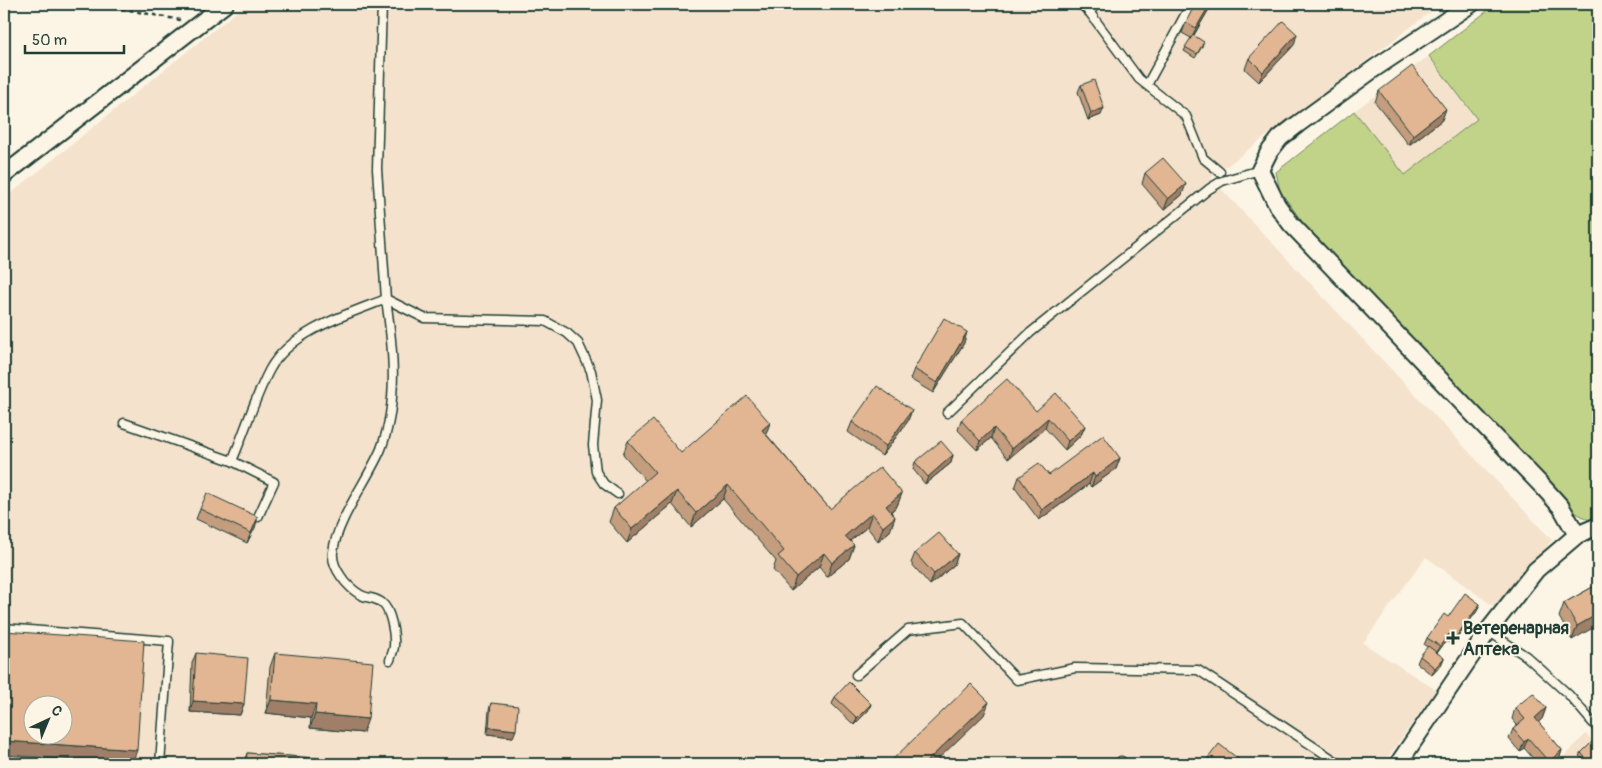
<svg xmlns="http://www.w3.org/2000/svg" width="1602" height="768" font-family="Pangolin,sans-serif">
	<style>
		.built { fill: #f4e2cc; fill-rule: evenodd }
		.green { fill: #c0d388; stroke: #70885e }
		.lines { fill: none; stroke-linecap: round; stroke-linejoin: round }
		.service-casing { stroke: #1f3d34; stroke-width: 11 }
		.minor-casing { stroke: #1f3d34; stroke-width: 20 }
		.path { stroke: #1f3d34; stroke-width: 2.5; stroke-dasharray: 4 4; stroke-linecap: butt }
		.service { stroke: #fcf5e5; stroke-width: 8 }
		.minor { stroke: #fcf5e5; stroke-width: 16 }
		.wall { fill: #c39d7e; stroke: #1f3d34 }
		.shaded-wall { fill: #9f7f67; stroke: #1f3d34 }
		.building { fill: #e3b693; stroke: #1f3d34; fill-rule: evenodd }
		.poi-dot { fill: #1f3d34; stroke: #fcf5e5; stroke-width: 2 }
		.labels { text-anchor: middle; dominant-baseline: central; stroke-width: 4; stroke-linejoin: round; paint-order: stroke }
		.poi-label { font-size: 18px; font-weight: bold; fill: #1f3d34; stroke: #fcf5e5; text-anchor: start }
	</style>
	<rect width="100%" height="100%" fill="#fcf5e5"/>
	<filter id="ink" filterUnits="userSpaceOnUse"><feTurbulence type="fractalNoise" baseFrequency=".02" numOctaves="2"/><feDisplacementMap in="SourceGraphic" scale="10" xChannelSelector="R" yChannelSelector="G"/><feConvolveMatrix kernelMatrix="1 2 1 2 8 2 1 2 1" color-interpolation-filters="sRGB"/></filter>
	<g filter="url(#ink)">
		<path class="built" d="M246,4H1441L1211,178L1552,540L1497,609L1426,557L1363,643L1436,690L1383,764H4V199ZM32,706H62V736H32Z
			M1429,56L1477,119L1405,176L1354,111Z
			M1586,734L1598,748V764H1556Z"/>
		<path class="green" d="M1496,4H1598V515L1589,520L1567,508L1308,230L1280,191L1276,172L1354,111L1405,175L1477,119L1429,56Z"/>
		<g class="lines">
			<defs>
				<path id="service" d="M1081,4L1090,13L1139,79L1186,116L1203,158L1220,172
					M1090,13L1095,4
					M1147,85L1191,4
					M386,299C393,347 399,402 381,449C368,480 337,519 333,552C331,568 348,588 361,595C368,599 375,597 382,603C391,610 395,635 394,646C394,650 391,656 390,660
					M386,299L424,318L545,321L567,333L578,343L591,371L597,400L593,445L596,472L604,484L618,494
					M947,413L1030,333L1209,189L1222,181L1260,170
					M124,423L232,461L274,482L258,517
					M232,461C245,431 255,397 270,369C291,331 348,314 386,299L377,169L382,4
					M4,628L169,641L160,764
					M1488,631L1526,656L1569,695L1598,729
					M856,675L908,630L963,623L1017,680L1075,668L1198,670L1340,764
					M1121,761L1125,764"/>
				<path id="minor" d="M1471,4L1375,68L1298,124L1280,138L1269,152L1260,170L1277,205L1291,224L1544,488L1561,507L1577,535
					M4,175L225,4
					M1398,764L1488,631L1536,570L1577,535L1598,526"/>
			</defs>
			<use href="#service" class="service-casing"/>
			<use href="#minor" class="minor-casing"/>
			<path class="path" d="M98,4L180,20"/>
			<use href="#service" class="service"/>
			<use href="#minor" class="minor"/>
		</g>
		<path class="wall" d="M1212,4L1194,35L1203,45L1195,58L1184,51L1191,38L1182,33L1186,22Z
			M1294,45L1259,82L1245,69L1249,58Z
			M1081,85L1101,115L1088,120L1078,92Z
			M1379,91L1442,120L1409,145L1375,102Z
			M1145,173L1182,195L1164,210L1142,184Z
			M964,343L933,393L910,379L914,369Z
			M1036,411L1085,426L1081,435L1065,450L1045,428L1008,459L991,438L977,450L958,430L961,420Z
			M908,421L882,456L848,432L852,422Z
			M766,434L830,509L902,493L897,506L891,512L895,517L890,531L878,541L867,527L850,541L854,545L849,559L827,577L819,567L791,591L773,570L776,561L723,499L691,527L672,504L627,543L609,522L614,508L646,481L623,454L628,441L681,453Z
			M953,455L951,463L925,484L913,469L915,462Z
			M1120,458L1116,469L1091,487L1089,484L1039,520L1015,488L1019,477L1049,475Z
			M200,509L258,517L247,543L196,519Z
			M915,553L958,554L954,565L930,585L911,563Z
			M1598,584L1572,640L1559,617L1564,603Z
			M1480,604L1477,611L1452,645L1446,641L1437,653L1444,658L1441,665L1432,675L1417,663L1420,656L1428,647L1424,645L1427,638L1448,617Z
			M196,653L244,704L240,715L190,712L192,663Z
			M275,653L363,733L310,728L311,718L266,713L270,667Z
			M1598,674V682L1596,679Z
			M835,697L871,704L868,711L854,725L832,704Z
			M491,703L513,737L487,734L489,710Z
			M1515,708H1546L1542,719L1538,722L1562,750L1559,760L1554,764H1538L1524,748L1520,752L1509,739L1513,729L1517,725L1512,719Z
			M247,753L396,764H243Z
			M1581,753L1598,764H1587L1579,756Z
			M1208,758L1245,764H1206Z"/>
		<path class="shaded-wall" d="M1210,4H1212L1192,38L1196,28Z
			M1297,34L1294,45L1259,82L1263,72Z
			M1104,108L1101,115L1088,120L1091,113Z
			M1446,109L1442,120L1409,145L1413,135Z
			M1186,184L1182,195L1164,210L1168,199Z
			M967,332L964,343L933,393L937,383Z
			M912,410L908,421L882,456L886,446Z
			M1048,418L1045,428L1008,459L1012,449Z
			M770,423L765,437L762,430Z
			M1085,426L1081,435L1065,450L1068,441Z
			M994,428L991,438L977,450L980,441Z
			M953,455L951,463L925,484L928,477Z
			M1120,458L1116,469L1091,487L1095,477Z
			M1093,473L1089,484L1039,520L1042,510Z
			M728,485L723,499L691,527L696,513Z
			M677,491L672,504L627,543L632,529Z
			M902,493L897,506L881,520L886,506Z
			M872,513L867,527L840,549L845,536Z
			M258,517L255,528L247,543L251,533Z
			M895,517L890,531L878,541L883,527Z
			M854,545L849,559L827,577L832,563Z
			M824,553L819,567L791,591L796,577Z
			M958,554L954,565L930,585L934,574Z
			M1480,604L1477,611L1452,645L1455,638Z
			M1598,614V625L1572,640L1577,626Z
			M1449,634L1446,641L1437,653L1440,646Z
			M1444,658L1441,665L1432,675L1435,668Z
			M271,700L316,704L311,718L266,713Z
			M193,701L244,704L240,715L190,712Z
			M989,702L984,715L933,764H924Z
			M871,704L868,711L854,725L857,718Z
			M1546,708L1542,719L1531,729L1535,718Z
			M315,714L368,719L363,733L310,728Z
			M489,727L516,730L513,737L487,734Z
			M1528,738L1524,748L1520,752L1524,742Z
			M4,741L137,750L132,764L4,755Z
			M1562,750L1559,760L1554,764H1548L1549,762Z"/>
		<path class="building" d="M1195,4H1210L1196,28L1186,22Z
			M1283,21L1297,34L1263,72L1249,58Z
			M1193,35L1204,42L1197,54L1185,47Z
			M1412,66L1446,109L1413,135L1379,91Z
			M1094,80L1104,108L1091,113L1081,85Z
			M1163,158L1186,184L1168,199L1145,173Z
			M944,318L967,332L937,383L914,369Z
			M1007,379L1036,411L1056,393L1085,426L1068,441L1048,418L1012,449L994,428L980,441L961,420Z
			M877,386L912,410L886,446L852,422Z
			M747,396L770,423L762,430L830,509L880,467L902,493L886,506L895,517L883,527L872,513L845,536L854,545L832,563L824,553L796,577L778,556L784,551L728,485L696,513L677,491L632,529L614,508L655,472L628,441L653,420L681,453Z
			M1103,435L1120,458L1095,477L1093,473L1042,510L1019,477L1039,463L1049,475Z
			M941,441L953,455L928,477L915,462Z
			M207,493L258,517L251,533L200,509Z
			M939,533L958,554L934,574L915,553Z
			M1598,584V614L1577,626L1564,603Z
			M1465,593L1480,604L1455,638L1449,634L1440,646L1427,638L1444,614L1448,617Z
			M4,631L144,641L137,750L4,741ZM32,706H62V736H32Z
			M1428,646L1444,658L1435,668L1420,656Z
			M196,653L248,658L244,704L193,701Z
			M275,653L373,662L368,719L315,714L316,704L271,700Z
			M849,682L871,704L857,718L835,697Z
			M971,684L989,702L924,764H888Z
			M1533,693L1546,708L1535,718L1562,750L1549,762L1528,738L1524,742L1513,729L1525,719L1515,708Z
			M491,703L518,706L516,730L489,727Z
			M1592,742L1598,749V764H1591L1581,753Z
			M1219,744L1245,764H1216L1208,758Z
			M247,753L396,764H246Z"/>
	</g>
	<path class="poi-dot" d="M1450.5 630.5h5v5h5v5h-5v5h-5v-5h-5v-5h5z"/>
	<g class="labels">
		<g class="poi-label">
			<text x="1463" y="628">Ветеренарная<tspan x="1463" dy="21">Аптека</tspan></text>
		</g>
	</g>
	<rect width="1602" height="768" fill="none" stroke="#fcf5e5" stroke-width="20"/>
	<rect x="10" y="10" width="1582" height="748" fill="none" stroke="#1f3d34" stroke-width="2" filter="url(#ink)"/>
	<g transform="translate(48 720) rotate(44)"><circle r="24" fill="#fcf5e5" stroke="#a4ab9e"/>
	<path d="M0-4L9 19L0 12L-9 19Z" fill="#1f3d34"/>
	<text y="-8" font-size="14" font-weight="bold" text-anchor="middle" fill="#1f3d34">С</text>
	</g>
	<path d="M25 45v8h99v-8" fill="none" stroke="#1f3d34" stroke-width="2.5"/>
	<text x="32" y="45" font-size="15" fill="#1f3d34" stroke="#fcf5e5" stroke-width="4" paint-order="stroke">50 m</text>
</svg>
